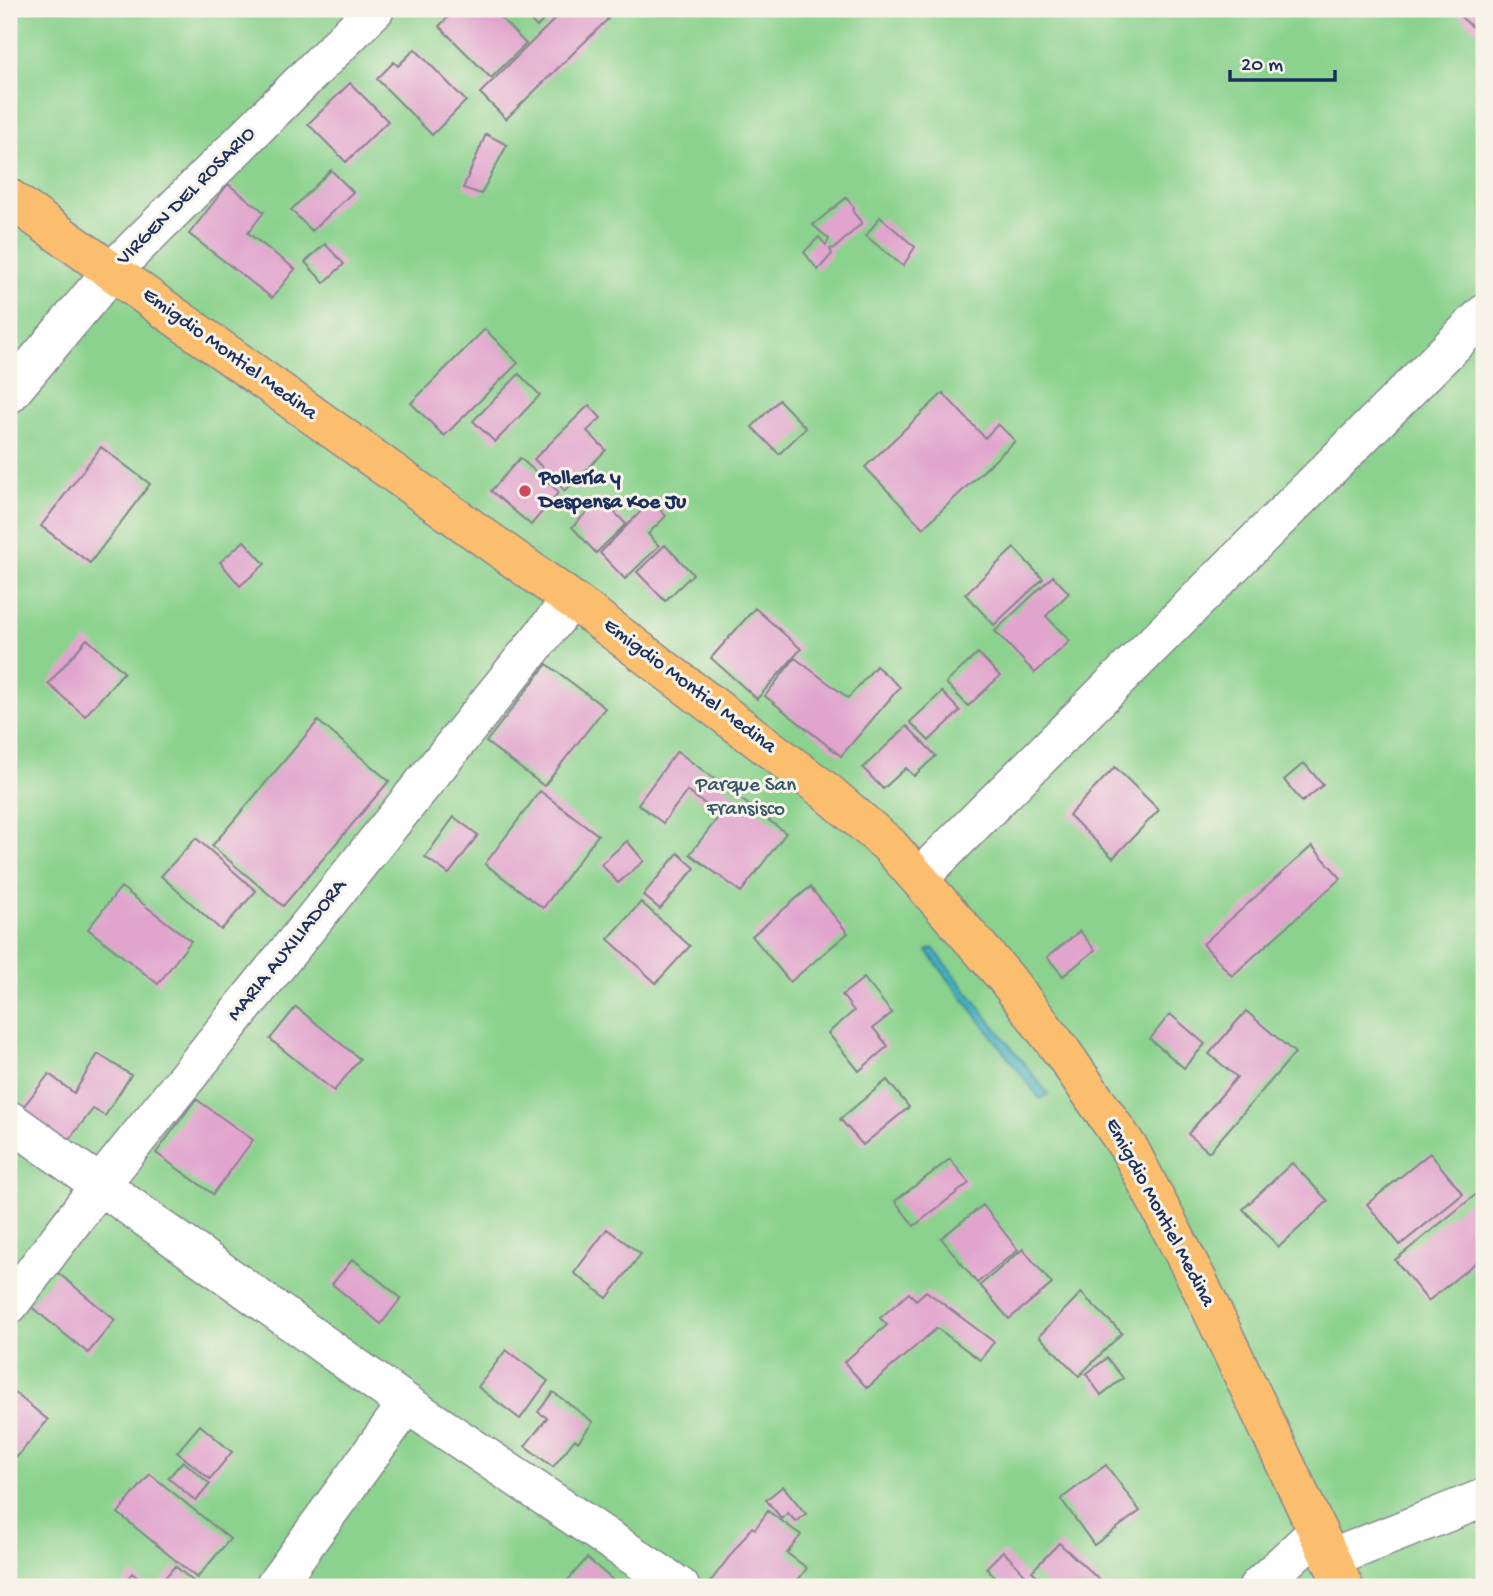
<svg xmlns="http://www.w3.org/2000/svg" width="1493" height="1596" font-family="'Gochi Hand',sans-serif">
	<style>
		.green { fill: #8ad28d; stroke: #528076; stroke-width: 2 }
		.water { fill: #45b3c1; stroke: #307190; stroke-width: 2 }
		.building { fill: #e1a4cd }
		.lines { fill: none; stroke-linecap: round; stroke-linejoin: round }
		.minor-casing { stroke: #86868e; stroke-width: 41 }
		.major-casing { stroke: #86868e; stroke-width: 41 }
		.minor { stroke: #fff; stroke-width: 38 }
		.major { stroke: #fbbe6e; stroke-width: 38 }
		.poi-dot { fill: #d1495b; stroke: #f7f3e8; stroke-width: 2.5 }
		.labels { text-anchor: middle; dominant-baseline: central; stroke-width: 6; stroke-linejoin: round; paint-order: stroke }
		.street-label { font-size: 21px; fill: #1b2f5e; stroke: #f7f3e8 }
		.poi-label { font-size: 21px; font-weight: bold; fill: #1b2f5e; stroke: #f7f3e8; text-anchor: start }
		.park-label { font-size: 21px; fill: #37586a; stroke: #f7f3e8 }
	</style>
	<rect width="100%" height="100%" fill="#f7f3e8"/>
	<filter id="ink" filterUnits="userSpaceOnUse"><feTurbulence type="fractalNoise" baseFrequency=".0143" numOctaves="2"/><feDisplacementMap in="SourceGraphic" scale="14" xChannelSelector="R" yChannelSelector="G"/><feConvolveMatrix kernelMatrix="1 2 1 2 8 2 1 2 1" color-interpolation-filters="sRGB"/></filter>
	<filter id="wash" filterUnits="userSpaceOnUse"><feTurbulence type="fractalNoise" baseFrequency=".00686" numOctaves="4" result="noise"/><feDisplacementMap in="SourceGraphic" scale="28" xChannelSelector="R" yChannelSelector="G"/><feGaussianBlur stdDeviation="1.57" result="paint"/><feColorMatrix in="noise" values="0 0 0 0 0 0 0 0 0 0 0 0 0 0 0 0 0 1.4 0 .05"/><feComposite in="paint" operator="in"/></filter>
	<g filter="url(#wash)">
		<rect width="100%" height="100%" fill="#f2dcbe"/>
		<path class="green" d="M9,9H1484V1587H9Z"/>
		<path class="water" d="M933,948L1048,1094L1040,1099L927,951Z"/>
		<g id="blocks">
			<path class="building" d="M457,9H492L526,44L491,78L439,26Z
				M519,9H554L537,27Z
				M565,9H598L608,19L506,119L480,93Z
				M1456,9H1484V37L1454,11Z
				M415,49L466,101L432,135L377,79L394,62L398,66Z
				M350,83L388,121L346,162L308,124Z
				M486,134L507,145L481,194L463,188Z
				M331,170L353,192L312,231L291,210Z
				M228,184L264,212L248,233L295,269L272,298L189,234Z
				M846,198L854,207L853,212L862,223L835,248L830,249L832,254L818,270L804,252L819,237L826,245L829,239L813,225Z
				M880,217L915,247L903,266L866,236Z
				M325,244L344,264L324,283L305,262Z
				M485,329L518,363L444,436L411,403Z
				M519,374L540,395L495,442L473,421Z
				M943,393L985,438L998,424L1015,441L923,528L865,467Z
				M779,400L806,428L779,454L752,427Z
				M589,405L601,418L587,431L606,450L565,491L534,459Z
				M101,447L150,484L90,563L41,526Z
				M520,458L559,492L531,525L491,491Z
				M601,498L626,524L596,553L572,527Z
				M651,501L666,516L648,534L659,546L625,579L600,553Z
				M244,541L265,564L240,586L220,562Z
				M665,545L693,574L665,601L637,572Z
				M1014,548L1043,579L994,625L965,594Z
				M1053,576L1069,593L1046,616L1070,641L1035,673L995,631Z
				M755,608L801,649L757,699L711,658Z
				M87,639L124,672L85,716L48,684Z
				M978,653L1000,676L968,706L946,683Z
				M795,658L848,698L876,666L900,687L841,756L765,696Z
				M547,664L605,708L544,786L486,742Z
				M942,692L960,711L929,741L910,722Z
				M318,721L389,781L283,906L212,846Z
				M907,726L936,756L914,776L906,768L883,789L863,768Z
				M677,751L786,833L741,892L690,854L720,815L687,791L663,823L638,804Z
				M1304,763L1323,785L1302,802L1284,780Z
				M1115,767L1159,810L1113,858L1069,815Z
				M540,791L598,835L543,908L485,864Z
				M454,817L478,835L449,874L425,857Z
				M196,838L256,891L221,930L161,876Z
				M627,841L644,861L618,883L601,864Z
				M1312,846L1341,878L1232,976L1203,944Z
				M678,853L695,868L660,909L643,895Z
				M121,887L191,941L158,984L88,929Z
				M810,887L848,933L790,982L752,936Z
				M641,902L690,946L656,983L608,939Z
				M1080,931L1095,950L1063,976L1047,957Z
				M864,978L892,1013L873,1028L888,1046L859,1071L828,1033L854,1011L842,995Z
				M296,1007L360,1059L334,1091L270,1039Z
				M1246,1011L1295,1053L1209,1152L1188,1134L1237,1077L1209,1054Z
				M1170,1014L1205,1044L1184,1068L1150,1039Z
				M98,1054L131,1075L105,1116L93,1109L64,1146L20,1111L49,1074L74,1093Z
				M887,1080L909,1107L863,1145L840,1119Z
				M196,1099L253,1140L213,1194L156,1153Z
				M1430,1153L1463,1194L1400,1245L1367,1204Z
				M950,1159L969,1183L914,1226L895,1201Z
				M1292,1163L1328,1201L1279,1247L1243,1209Z
				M1484,1188V1256L1428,1301L1395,1260Z
				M983,1205L1018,1250L977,1283L941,1238Z
				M607,1229L641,1254L607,1298L574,1273Z
				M1023,1249L1052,1284L1009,1319L980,1285Z
				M353,1259L401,1298L381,1324L332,1284Z
				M57,1272L115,1320L88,1353L29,1305Z
				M926,1291L994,1342L980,1360L937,1328L867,1388L844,1362L887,1325L880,1318L909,1293L916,1300Z
				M1081,1293L1122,1333L1079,1376L1039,1336Z
				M506,1350L548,1381L520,1419L478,1387Z
				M1107,1358L1123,1378L1101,1395L1086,1374Z
				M9,1388L48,1420L17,1457L9,1451Z
				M553,1392L593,1422L578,1442L575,1439L553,1467L525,1446L547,1418L538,1412Z
				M200,1425L232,1452L210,1479L177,1452Z
				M183,1461L210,1484L196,1501L168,1478Z
				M1106,1465L1140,1511L1094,1545L1061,1499Z
				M150,1474L230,1539L197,1578L118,1513Z
				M783,1486L806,1514L796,1522L788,1513L782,1519L766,1500Z
				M768,1511L801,1535L787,1553L807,1568L793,1587L707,1586L752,1527L755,1529Z
				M1059,1543L1107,1587H1049L1032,1571Z
				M1003,1551L1033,1583L1028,1587H1004L986,1568Z
				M587,1558L621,1587H562Z
				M175,1566L200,1587H157Z
				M132,1573L149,1587H121Z"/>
		</g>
	</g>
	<g filter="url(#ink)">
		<use href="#blocks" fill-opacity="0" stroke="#86868e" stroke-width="2"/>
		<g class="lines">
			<defs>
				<path id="minor" d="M9,394L112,271L375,9
					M919,878L1484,314
					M9,1120L407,1404L680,1587
					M9,1305L100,1185L571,600
					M1330,1559L1484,1498
					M274,1587L407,1404
					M1258,1587L1317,1532"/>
				<path id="major" d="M9,198L594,616L827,792L889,845L1005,977L1063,1053L1130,1150L1198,1281L1344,1587"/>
			</defs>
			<use href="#minor" class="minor-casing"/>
			<use href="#major" class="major-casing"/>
			<use href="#minor" class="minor"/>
			<use href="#major" class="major"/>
		</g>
	</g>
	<circle class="poi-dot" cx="525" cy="491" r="7"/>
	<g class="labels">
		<g class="street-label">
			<text transform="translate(187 197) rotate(-45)">VIRGEN DEL ROSARIO</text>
			<text transform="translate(229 355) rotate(36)">Emigdio Montiel Medina</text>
			<text transform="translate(689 687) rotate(37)">Emigdio Montiel Medina</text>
			<text transform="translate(288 951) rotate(-51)">MARIA AUXILIADORA</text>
			<text transform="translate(1159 1213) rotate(62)">Emigdio Montiel Medina</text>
		</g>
		<g class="poi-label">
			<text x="539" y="479">Pollería y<tspan x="539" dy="24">Despensa Koe Ju</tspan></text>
		</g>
		<g class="park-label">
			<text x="746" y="786">Parque San<tspan x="746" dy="24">Fransisco</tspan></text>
		</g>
	</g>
	<rect width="1493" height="1596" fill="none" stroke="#f7f3e8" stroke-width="35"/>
	<path d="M1230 70v10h105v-10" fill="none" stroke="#1b2f5e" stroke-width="3.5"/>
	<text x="1241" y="70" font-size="21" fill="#1b2f5e" stroke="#f7f3e8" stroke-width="5" paint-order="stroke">20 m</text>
</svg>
